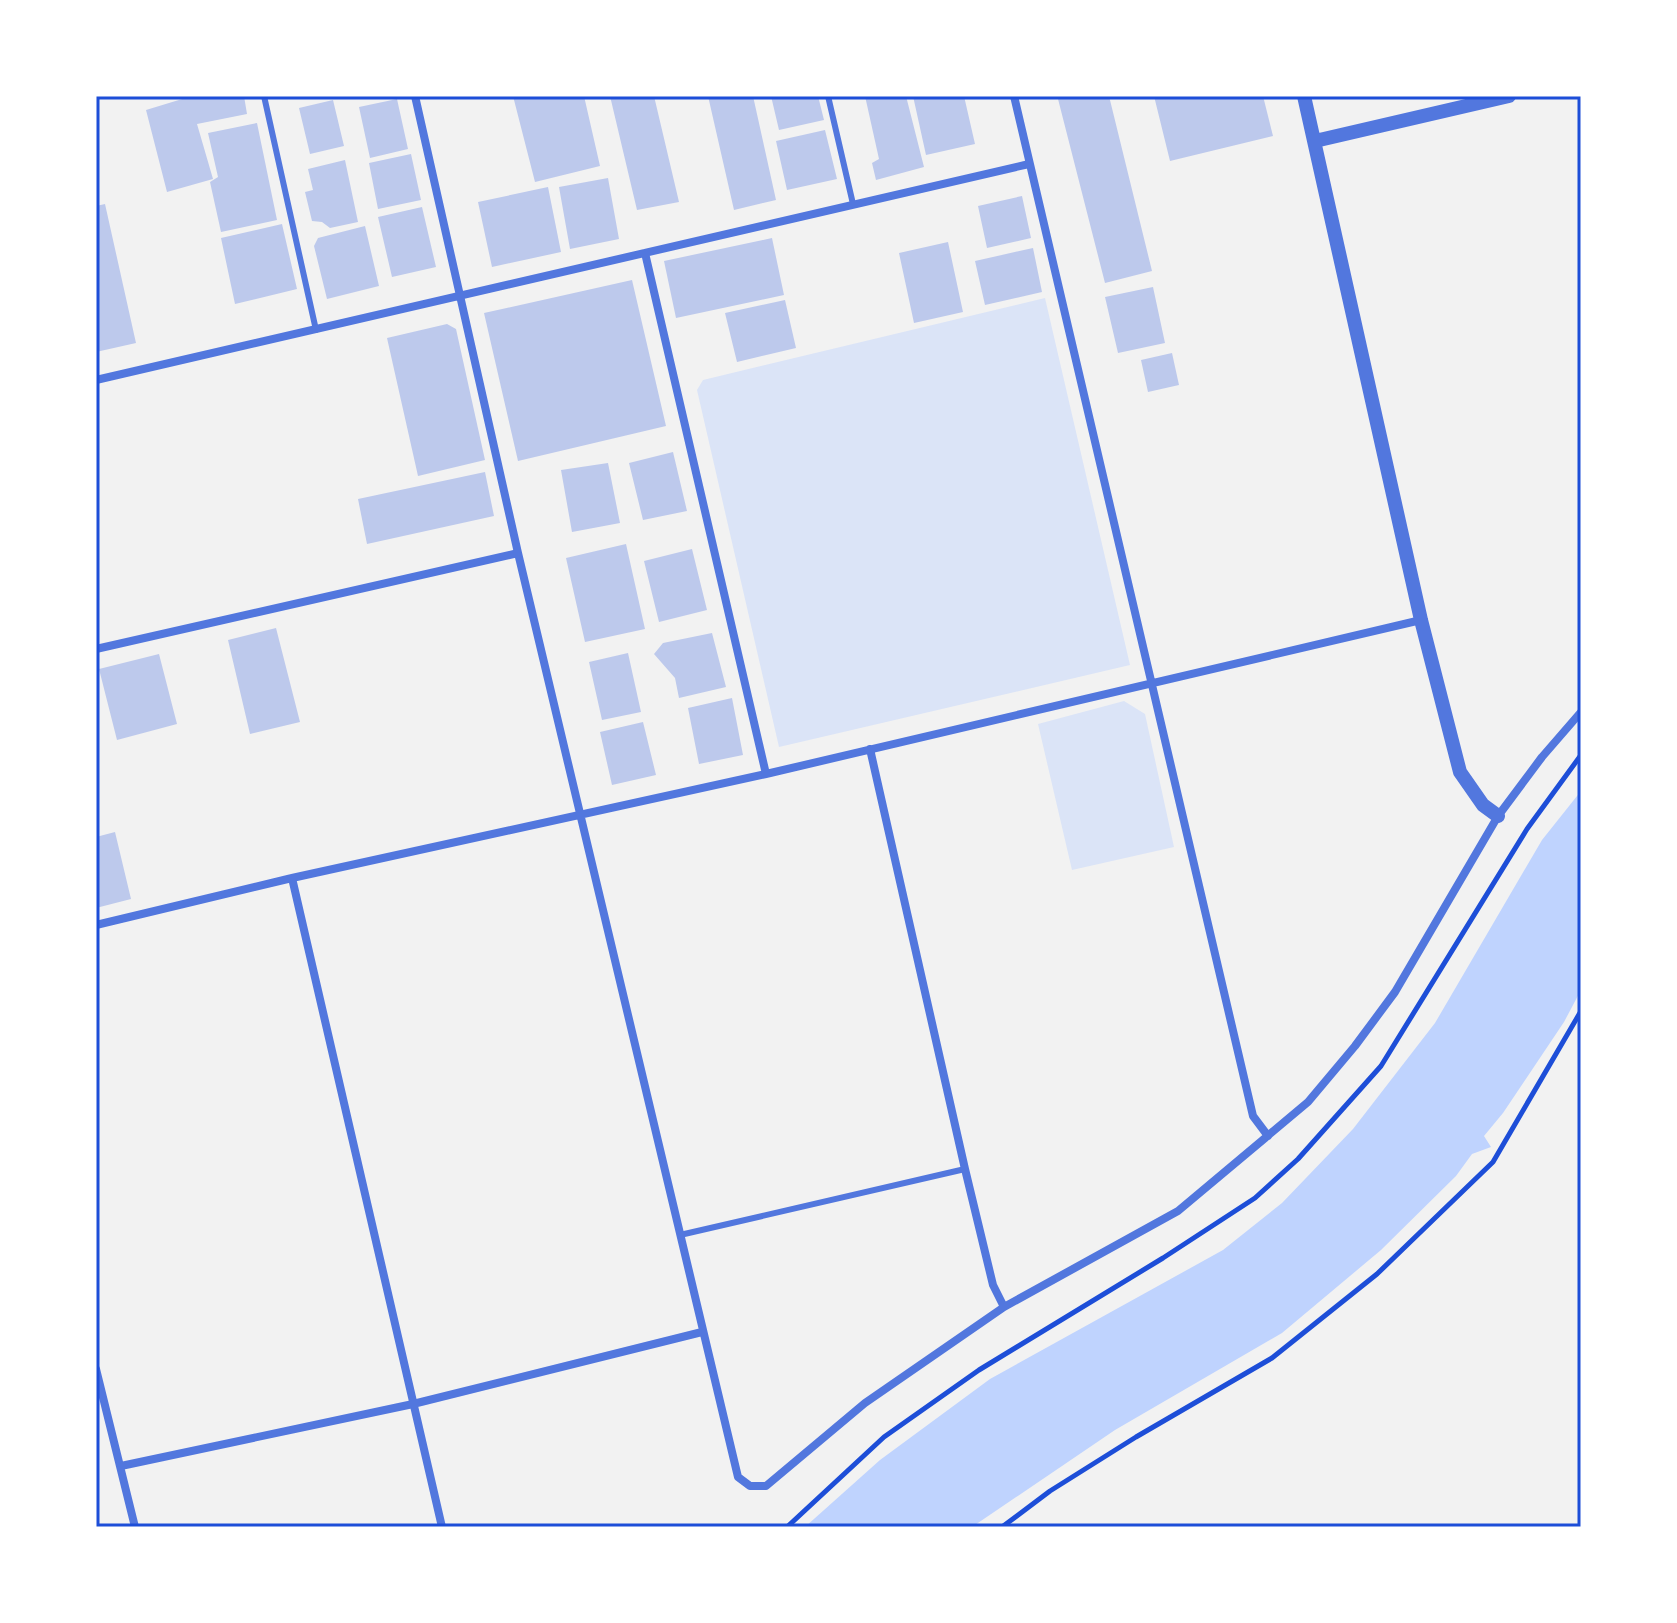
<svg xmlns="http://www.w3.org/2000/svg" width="1677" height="1623" font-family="Rubik,sans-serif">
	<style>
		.green { fill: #dbe4f7 }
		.water { fill: #bfd3fe }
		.building { fill: #bdc9ec }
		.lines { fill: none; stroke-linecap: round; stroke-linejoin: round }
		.path { stroke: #1d4ed8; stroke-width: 5 }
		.service { stroke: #5277de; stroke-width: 6 }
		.minor { stroke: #5277de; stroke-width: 8 }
		.tertiary { stroke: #5277de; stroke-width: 14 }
		.neatline { fill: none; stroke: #1d4ed8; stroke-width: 3 }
	</style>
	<rect width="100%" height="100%" fill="#f2f2f2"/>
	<path class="green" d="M1045,298L1130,665L779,747L697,390L703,380Z
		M1124,701L1145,714L1174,847L1072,870L1038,724Z"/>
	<path class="water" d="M1581,791V990L1564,1022L1503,1113L1484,1136L1491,1147L1472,1154L1456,1176L1381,1250L1282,1333L1115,1430L972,1527H805L880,1460L990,1379L1223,1250L1282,1203L1353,1129L1435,1023L1542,840Z"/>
	<path class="building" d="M192,96H244L247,114L197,124L213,179L167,192L146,110Z
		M513,96H584L600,166L535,182Z
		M610,96H654L679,202L637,210Z
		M708,96H753L776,200L734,210Z
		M771,96H818L824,120L779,130Z
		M865,96H906L924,167L876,180L872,163L879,159Z
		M913,96H964L975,144L926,155Z
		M1063,96H1109L1152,271L1105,283L1058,99Z
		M1154,96H1263L1273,136L1170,161Z
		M397,99L408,149L370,158L359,107Z
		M333,100L344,146L310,154L299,108Z
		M257,123L277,220L221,232L210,182L218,177L208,133Z
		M825,130L837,179L787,190L776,141Z
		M411,154L421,200L378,209L369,163Z
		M345,160L358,222L330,228L322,222L312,221L305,192L313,190L308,169Z
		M608,178L619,239L570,249L559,187Z
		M548,187L561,252L492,267L478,202Z
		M1022,196L1031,238L987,248L978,206Z
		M105,204L136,343L96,352V206Z
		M422,207L436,267L392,277L378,217Z
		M282,224L297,289L235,304L221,238Z
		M365,226L379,286L327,299L314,246L318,238Z
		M772,238L784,295L676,318L664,261Z
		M948,242L963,312L914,323L899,253Z
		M1033,248L1042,292L985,305L975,261Z
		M632,280L666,426L518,461L484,313Z
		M1153,287L1165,343L1118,353L1105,297Z
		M785,300L796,348L737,362L725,313Z
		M447,324L456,329L485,460L418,476L387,338Z
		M1172,353L1179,385L1148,392L1141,360Z
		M673,452L687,511L643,520L629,463Z
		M608,463L620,523L572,532L561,470Z
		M485,472L494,516L367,544L358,499Z
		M626,544L645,629L585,642L566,558Z
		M692,549L707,610L659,622L644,561Z
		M276,628L300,722L250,734L228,640Z
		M712,633L726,687L679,698L675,678L654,654L663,643Z
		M628,653L641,712L602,720L589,662Z
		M159,654L177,724L117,740L99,669Z
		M732,698L743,755L699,764L688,708Z
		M643,722L656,775L612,785L600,732Z
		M115,832L131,899L96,908V837Z"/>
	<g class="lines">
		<path class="path" d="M787,1527L884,1437L979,1370L1163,1258L1255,1198L1298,1159L1381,1066L1527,829L1581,755
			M1002,1527L1050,1491L1136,1437L1272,1358L1377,1274L1493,1162L1581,1011"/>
		<path class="service" d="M264,96L316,330
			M828,96L853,204
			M680,1235L965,1169"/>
		<path class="minor" d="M415,96L518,553L738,1477L750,1486H766L865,1403L1004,1307L1178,1211L1308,1102L1355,1046L1395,992L1498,816L1542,757L1581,712
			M1014,96L1253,1116L1268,1136
			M645,253L766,774
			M96,380L1029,164
			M96,649L518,553
			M870,749L965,1169L993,1285L1004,1307
			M292,878L442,1527
			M96,925L292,878L766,774L1421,620
			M96,1369L135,1527
			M121,1466L413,1404L702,1332"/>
		<path class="tertiary" d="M1304,96L1421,620L1460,772L1483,805L1498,816
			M1315,141L1509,96"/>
	</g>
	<rect width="1677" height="1623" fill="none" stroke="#ffffff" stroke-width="196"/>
	<rect x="98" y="98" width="1481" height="1427" class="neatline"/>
</svg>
